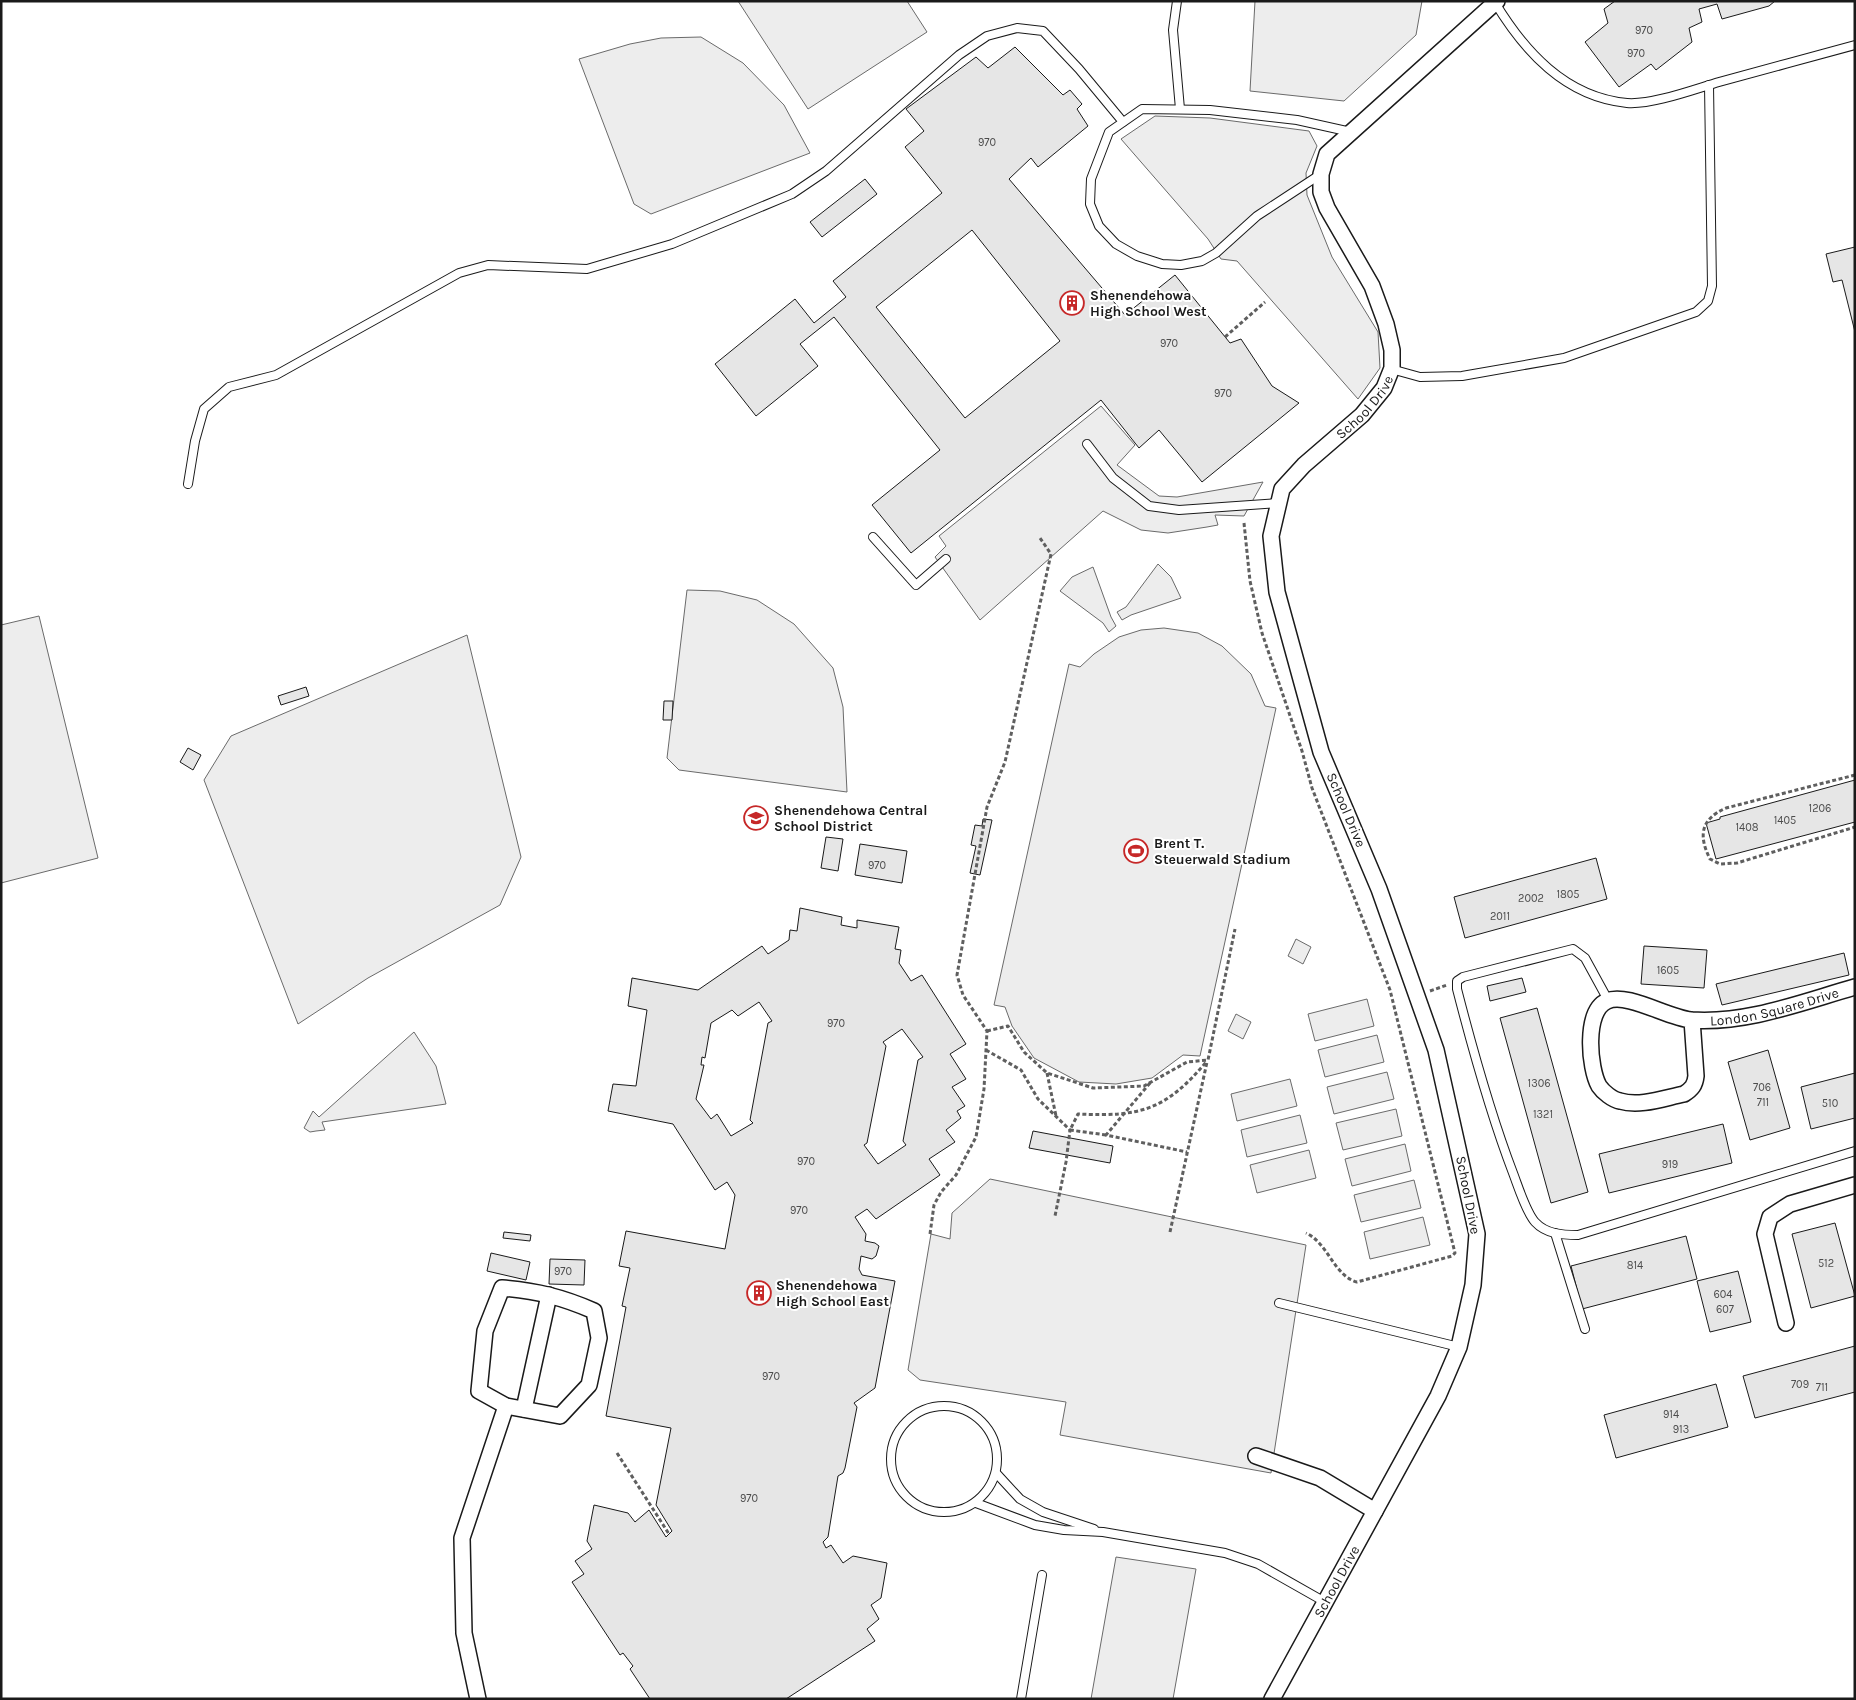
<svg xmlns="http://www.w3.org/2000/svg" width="1856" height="1700" font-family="Karla,sans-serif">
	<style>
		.built { fill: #ededed; stroke: #6a6a6a }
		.building { fill: #e6e6e6; stroke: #1a1a1a; fill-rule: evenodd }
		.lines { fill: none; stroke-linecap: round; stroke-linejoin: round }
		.lane-casing { stroke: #1a1a1a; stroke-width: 10 }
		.street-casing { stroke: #1a1a1a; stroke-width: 18 }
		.path { stroke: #5f5f5f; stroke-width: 3; stroke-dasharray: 4 2.5; stroke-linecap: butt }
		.lane { stroke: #fff; stroke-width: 8 }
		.street { stroke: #fff; stroke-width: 15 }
		.labels { text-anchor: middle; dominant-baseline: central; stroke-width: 4; stroke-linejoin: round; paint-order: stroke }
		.number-label { font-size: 11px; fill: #4d4d4d }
		.poi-label { font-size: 14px; font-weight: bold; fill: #1a1a1a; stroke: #fff; text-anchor: start }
		.street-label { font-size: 14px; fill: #1a1a1a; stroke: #fff }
	</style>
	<rect width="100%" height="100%" fill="#fff"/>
	<g class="built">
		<polygon points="738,1 907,1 927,32 808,109"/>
		<polygon points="1255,1 1422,1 1416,35 1344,101 1250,91"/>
		<polygon points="701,37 743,63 784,105 810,153 651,214 634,204 579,59 630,44 661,38"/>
		<polygon points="1155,116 1210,118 1309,131 1317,146 1306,173 1307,195 1332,257 1378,332 1380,368 1358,399 1237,261 1221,259 1208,239 1121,139"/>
		<polygon points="1101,406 1135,445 1117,465 1159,496 1177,497 1263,482 1244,516 1215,515 1218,525 1207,527 1168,533 1141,530 1103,511 980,620 935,557 946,546 939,536"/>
		<polygon points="1158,564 1171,577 1181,598 1131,615 1122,620 1117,612 1126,607"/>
		<polygon points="1093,567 1111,617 1116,626 1109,632 1103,623 1060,591 1072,577"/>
		<polygon points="687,590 720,591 757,600 794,624 833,668 843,707 847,792 679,770 667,758"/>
		<polygon points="39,616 98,858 1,883 1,625"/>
		<polygon points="1164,628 1198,633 1222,646 1251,674 1265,706 1276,708 1200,1056 1183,1055 1152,1078 1116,1084 1079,1082 1034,1058 1012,1026 1005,1007 994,1005 1069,664 1080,667 1094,654 1119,637 1141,630"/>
		<polygon points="467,635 521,857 500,905 368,978 298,1024 204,780 231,736"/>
		<polygon points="1296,939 1311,947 1303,964 1288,956"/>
		<polygon points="1367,999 1374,1026 1315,1041 1308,1014"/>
		<polygon points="1236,1014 1251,1022 1243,1039 1228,1031"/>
		<polygon points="414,1032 436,1066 446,1104 322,1122 325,1130 316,1131 310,1132 304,1128 313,1111 319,1117"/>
		<polygon points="1377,1035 1384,1062 1325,1077 1318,1050"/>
		<polygon points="1387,1072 1394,1099 1334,1114 1327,1087"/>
		<polygon points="1290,1079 1297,1106 1237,1121 1231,1094"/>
		<polygon points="1396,1109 1402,1136 1343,1150 1336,1123"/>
		<polygon points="1300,1115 1307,1143 1247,1157 1241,1130"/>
		<polygon points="1405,1144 1411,1171 1352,1186 1345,1159"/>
		<polygon points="1309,1150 1316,1178 1257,1193 1250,1165"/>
		<polygon points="990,1179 1306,1245 1271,1473 1060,1435 1066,1402 920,1380 908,1370 931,1234 950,1239 952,1213"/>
		<polygon points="1414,1180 1421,1208 1361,1222 1354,1195"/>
		<polygon points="1423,1217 1430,1245 1370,1259 1364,1232"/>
		<polygon points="1116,1557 1196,1569 1173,1699 1091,1699"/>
	</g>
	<g class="building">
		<polygon points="1615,1 1775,1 1769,6 1722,19 1717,4 1699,9 1702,22 1689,28 1692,42 1656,70 1651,64 1619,87 1585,42 1608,23 1604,9"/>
		<path d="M1015 47 1063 95 1070 90 1082 104 1077 109 1088 126 1038 167 1031 158 1009 179 1125 315 1175 275 1230 343 1241 339 1272 386 1299 403 1202 482 1159 430 1139 448 1101 400 911 553 872 505 940 450 834 317 800 344 818 366 756 416 715 364 795 299 814 323 846 297 833 281 942 193 905 147 924 131 906 109 976 57 988 68ZM972 230 1060 341 965 418 876 307Z"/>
		<polygon points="865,179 877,194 822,237 810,222"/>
		<polygon points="1855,247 1855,332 1842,280 1833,282 1826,254"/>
		<polygon points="306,687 309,696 281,705 278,696"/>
		<polygon points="664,701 673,701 672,720 663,720"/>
		<polygon points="188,748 201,755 193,770 180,762"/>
		<polygon points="1855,780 1855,822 1716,859 1706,823 1720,819 1720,817"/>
		<polygon points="983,819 992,820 980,875 970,873 976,846 971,845 975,825 982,826"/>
		<polygon points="826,837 843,839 838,871 821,868"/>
		<polygon points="860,844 907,851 902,883 855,875"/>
		<polygon points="1596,858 1607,899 1465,938 1454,897"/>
		<path d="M800 908 842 917 841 925 857 928V920L899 927 895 949 901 950 899 963 911 981 922 975 966 1044 950 1054 966 1079 952 1087 965 1106 957 1111 961 1118 946 1130 955 1142 929 1159 940 1175 876 1219 867 1209 855 1217 866 1234 865 1241 875 1243 879 1246 876 1256 872 1259 861 1256 859 1269 862 1275 895 1281 875 1388 854 1403 857 1407 845 1468 843 1473 838 1476 828 1537 823 1542 826 1548 831 1545 843 1563 853 1556 887 1563 881 1598 871 1605 879 1619 867 1629 875 1641 786 1699H650L630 1669 633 1666 623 1653 620 1655 572 1582 584 1574 575 1561 592 1549 587 1541 594 1505 628 1513 635 1522 649 1510 666 1537 672 1531 656 1505 671 1428 606 1416 626 1307 622 1306 630 1268 619 1266 626 1231 725 1249 735 1195 727 1182 715 1190 673 1124 608 1111 613 1084 636 1086 647 1010 628 1006 632 978 698 990 762 946 768 954 789 940 790 930 797 931ZM759 1002 772 1021 768 1023 750 1120 753 1123 731 1136 717 1114 711 1119 696 1099 704 1065H701L702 1057 705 1058 711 1023 732 1010 738 1016ZM902 1029 923 1057 918 1060 903 1141 906 1145 878 1164 864 1145 867 1143 886 1046 883 1042Z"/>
		<polygon points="1644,946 1707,950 1704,988 1641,984"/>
		<polygon points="1844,953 1849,975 1722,1005 1716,984"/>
		<polygon points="1522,978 1526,992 1490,1001 1487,986"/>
		<polygon points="1537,1008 1588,1192 1551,1203 1500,1018"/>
		<polygon points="1768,1050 1790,1128 1750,1140 1728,1062"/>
		<polygon points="1855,1073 1855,1118 1811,1129 1801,1087"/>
		<polygon points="1723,1124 1732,1163 1609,1193 1599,1154"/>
		<polygon points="1033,1131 1113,1146 1110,1163 1029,1148"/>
		<polygon points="1835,1223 1855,1296 1811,1308 1792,1234"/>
		<polygon points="504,1232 531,1235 530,1241 503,1238"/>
		<polygon points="1686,1236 1697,1279 1582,1309 1571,1266"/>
		<polygon points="491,1253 530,1262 526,1280 487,1271"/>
		<polygon points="550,1259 585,1260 584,1285 549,1284"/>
		<polygon points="1738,1271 1751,1322 1710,1332 1697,1281"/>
		<polygon points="1855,1346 1855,1392 1755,1418 1743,1376"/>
		<polygon points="1716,1384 1728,1427 1616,1458 1604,1415"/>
	</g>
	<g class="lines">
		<g class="lane-casing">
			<g id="lane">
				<polyline points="1177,1 1173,30 1180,109"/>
				<path d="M1494 1C1524 51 1565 97 1627 103 1652 105 1695 89 1719 82 1764 70 1810 57 1855 45"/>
				<polyline points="1321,174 1257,216 1216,253 1202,261 1181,265 1162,264 1137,256 1116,244 1099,226 1090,204 1091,179 1109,132 1142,109 1210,110 1297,120 1351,132"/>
				<polyline points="1391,369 1420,377 1462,376 1564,358 1696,312 1708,301 1712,286 1709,85"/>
				<polyline points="1087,444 1113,478 1149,506 1179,510 1279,503"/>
				<polyline points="188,484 195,441 204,409 229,387 276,375 459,273 488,265 587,269 672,244 792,194 826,171 959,55 987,36 1017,28 1043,31 1079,69 1123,122"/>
				<polyline points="873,537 916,585 946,559"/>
				<path d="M1608 1000 1585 958 1573 949 1463 977 1457 981V989C1473 1051 1490 1113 1513 1173 1518 1186 1526 1212 1535 1222 1546 1234 1562 1235 1578 1235L1855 1151"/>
				<polyline points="1555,1233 1585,1329"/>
				<polyline points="1279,1303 1459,1347"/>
				<circle cx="944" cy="1459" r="53"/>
				<polyline points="996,1473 1020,1499 1043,1512 1094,1529"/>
				<polyline points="976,1503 1035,1525 1064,1530 1103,1532 1225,1553 1258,1564 1325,1602"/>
				<polyline points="1021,1699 1042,1575"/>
			</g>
		</g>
		<g class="street-casing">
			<g id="street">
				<path id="s1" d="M1692 1020 1696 1076C1695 1085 1692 1089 1684 1094 1664 1098 1640 1107 1620 1101 1613 1100 1603 1092 1599 1086 1589 1068 1584 1011 1607 1001 1627 992 1668 1018 1691 1020 1747 1024 1802 1002 1855 987"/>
				<path d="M502 1288C537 1291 562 1297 594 1311L599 1338 589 1385 560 1416 506 1406 479 1391 485 1331Z"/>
				<polyline points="1786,1323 1765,1234 1770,1217 1790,1204 1855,1185"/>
				<polyline points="524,1409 549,1295"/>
				<polyline points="1256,1456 1320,1478 1375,1511"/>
				<polyline points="478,1699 464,1633 462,1538 506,1406"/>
				<path id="s2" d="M1272 1699 1438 1396 1459 1347 1473 1285 1477 1234 1436 1050 1379 889 1321 752 1277 592 1271 536 1282 489 1304 465 1362 415 1384 388 1392 368V350L1386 324 1372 286 1327 208 1321 192V174L1327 154 1497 1"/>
			</g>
		</g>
		<g class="path">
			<polyline points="1225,337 1265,302"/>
			<path d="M1244 523 1250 581 1262 633 1302 751 1312 788 1390 990 1455 1253 1452 1256 1357 1282C1334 1276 1328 1243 1306 1233"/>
			<path d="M1855 775 1726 808C1701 819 1698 835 1710 859L1720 864 1737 863 1855 827"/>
			<polyline points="1430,991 1447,985"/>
			<polyline points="987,1031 1008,1026 1024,1052 1047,1073 1093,1088 1144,1086 1187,1062 1208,1060 1235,929"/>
			<polyline points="986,1050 1021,1070 1038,1099 1070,1130 1066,1162 1055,1216"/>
			<polyline points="1047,1073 1056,1116"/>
			<polyline points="1150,1083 1106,1135 1187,1152"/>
			<path d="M1106 1135 1070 1130 1078 1114C1141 1117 1166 1110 1207 1061"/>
			<polyline points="1170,1232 1207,1062"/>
			<polyline points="930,1234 934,1205 941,1192 956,1175 976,1137 984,1089 987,1031 963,995 957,975 987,807 1005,762 1051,554 1040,538"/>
			<polyline points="617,1453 669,1534"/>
		</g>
		<use href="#lane" class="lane"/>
		<use href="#street" class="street"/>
	</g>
	<defs>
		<g id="building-ring" transform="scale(1.25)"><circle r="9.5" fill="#fff" stroke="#c62828" stroke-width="1.5"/><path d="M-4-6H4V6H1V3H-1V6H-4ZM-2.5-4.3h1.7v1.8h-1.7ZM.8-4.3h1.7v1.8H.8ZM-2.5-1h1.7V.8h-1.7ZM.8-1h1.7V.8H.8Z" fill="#c62828"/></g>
		<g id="school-ring" transform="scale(1.25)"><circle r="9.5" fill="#fff" stroke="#c62828" stroke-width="1.5"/><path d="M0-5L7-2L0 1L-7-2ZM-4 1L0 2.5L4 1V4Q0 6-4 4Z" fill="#c62828"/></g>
		<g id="stadium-ring" transform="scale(1.25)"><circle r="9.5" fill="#fff" stroke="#c62828" stroke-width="1.5"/><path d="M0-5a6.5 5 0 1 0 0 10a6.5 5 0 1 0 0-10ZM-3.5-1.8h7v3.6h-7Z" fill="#c62828"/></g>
	</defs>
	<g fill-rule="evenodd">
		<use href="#building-ring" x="1072" y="303"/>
		<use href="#school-ring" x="756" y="818"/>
		<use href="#stadium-ring" x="1136" y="851"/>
		<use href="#building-ring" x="759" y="1293"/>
	</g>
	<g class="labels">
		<g class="number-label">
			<text x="1644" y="30">970</text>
			<text x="1636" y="53">970</text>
			<text x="987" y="142">970</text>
			<text x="1169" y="343">970</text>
			<text x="1223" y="393">970</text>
			<text x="1820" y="808">1206</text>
			<text x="1785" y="820">1405</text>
			<text x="1747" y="827">1408</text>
			<text x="877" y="865">970</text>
			<text x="1568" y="894">1805</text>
			<text x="1531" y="898">2002</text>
			<text x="1500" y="916">2011</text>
			<text x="1668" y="970">1605</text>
			<text x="836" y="1023">970</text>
			<text x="1539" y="1083">1306</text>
			<text x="1762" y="1087">706</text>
			<text x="1763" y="1102">711</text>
			<text x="1830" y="1103">510</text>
			<text x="1543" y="1114">1321</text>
			<text x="806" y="1161">970</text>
			<text x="1670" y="1164">919</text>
			<text x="799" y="1210">970</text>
			<text x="1826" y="1263">512</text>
			<text x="1635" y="1265">814</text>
			<text x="563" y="1271">970</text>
			<text x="1723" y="1294">604</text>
			<text x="1725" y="1309">607</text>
			<text x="771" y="1376">970</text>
			<text x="1800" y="1384">709</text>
			<text x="1822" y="1387">711</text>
			<text x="1671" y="1414">914</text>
			<text x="1681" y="1429">913</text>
			<text x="749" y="1498">970</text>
		</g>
		<g class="poi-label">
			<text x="1090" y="295">Shenendehowa<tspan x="1090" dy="16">High School West</tspan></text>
			<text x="774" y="810">Shenendehowa Central<tspan x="774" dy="16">School District</tspan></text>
			<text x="1154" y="843">Brent T.<tspan x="1154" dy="16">Steuerwald Stadium</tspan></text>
			<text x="776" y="1285">Shenendehowa<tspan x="776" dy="16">High School East</tspan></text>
		</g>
		<g class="street-label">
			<text stroke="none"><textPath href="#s2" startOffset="1409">School Drive</textPath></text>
			<text transform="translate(1346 810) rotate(67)">School Drive</text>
			<text stroke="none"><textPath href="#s1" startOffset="434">London Square Drive</textPath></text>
			<text transform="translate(1468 1195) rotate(79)">School Drive</text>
			<text stroke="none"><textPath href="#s2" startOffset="134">School Drive</textPath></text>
		</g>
	</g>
	<rect width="1856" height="1700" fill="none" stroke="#1a1a1a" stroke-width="5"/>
</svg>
